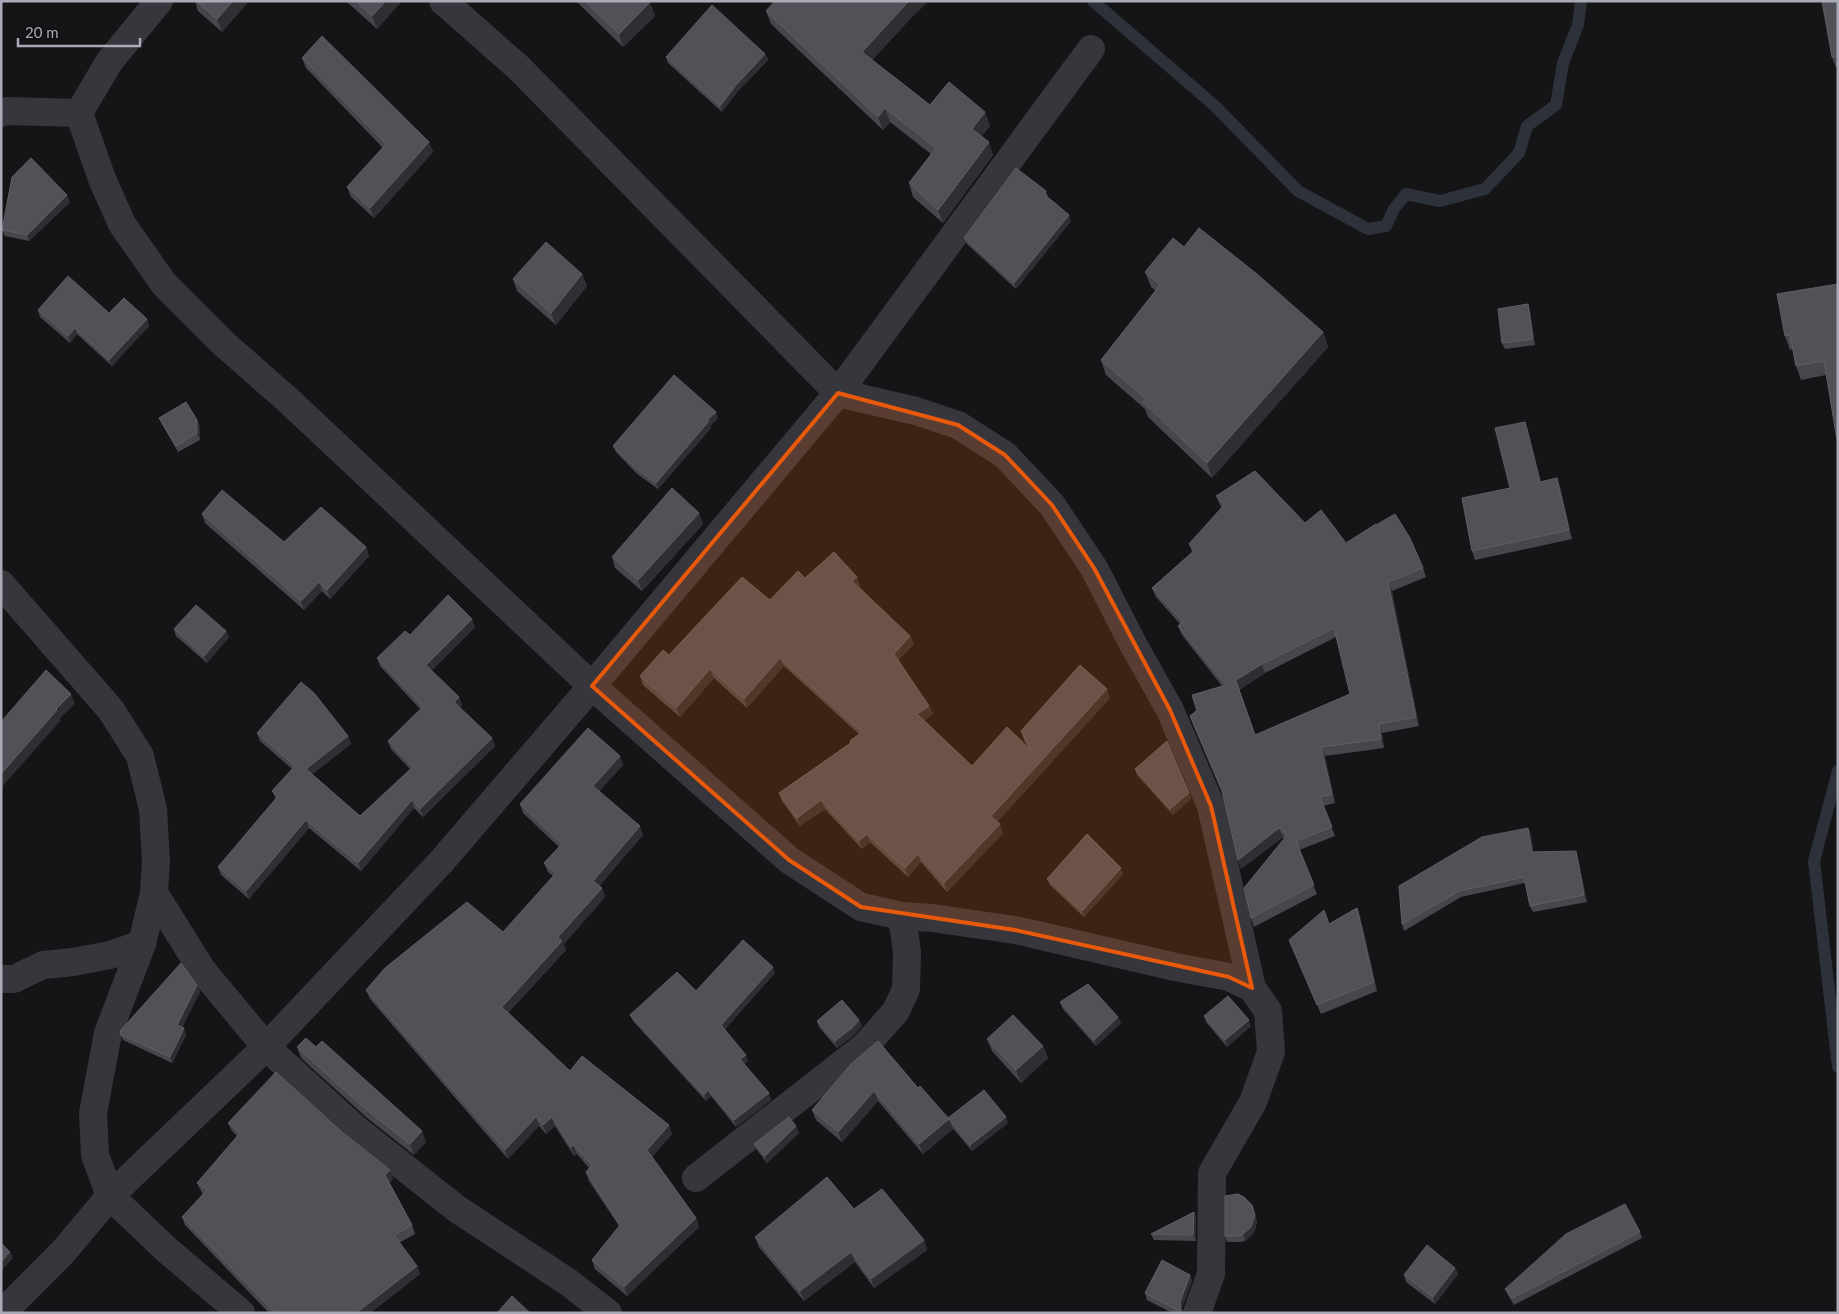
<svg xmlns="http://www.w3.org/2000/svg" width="1839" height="1314" font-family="Lato,sans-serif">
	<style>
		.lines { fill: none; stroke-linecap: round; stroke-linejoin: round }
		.stream { stroke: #2c313a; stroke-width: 12 }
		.street { stroke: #36363c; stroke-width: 28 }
		.wall { fill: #47464c; fill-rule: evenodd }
		.shaded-wall { fill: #2f2e32 }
		.building { fill: #525157; stroke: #5f5f66; fill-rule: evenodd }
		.marked { fill: #e8590c; fill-opacity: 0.2; stroke: #e8590c; stroke-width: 4; stroke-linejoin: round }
	</style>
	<rect width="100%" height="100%" fill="#151517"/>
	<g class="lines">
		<g class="stream">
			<polyline points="1093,1 1215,106 1298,191 1368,229 1386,226 1394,209 1406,194 1440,201 1485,189 1519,153 1527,126 1556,105 1563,63 1578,25 1581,1"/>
			<polyline points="1838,771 1814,861 1838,1067"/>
		</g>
		<g class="street">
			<polyline points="159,1 109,62 79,113 102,179 122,224 164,284 223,343 289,401 592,686 789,860 861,907 902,916 932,918 1015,930 1175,967 1229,977 1252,988 1268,1011 1271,1052 1253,1102 1212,1173 1211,1274 1197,1313"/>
			<polyline points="443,1 519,68 838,393 916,411 958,425 1005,455 1052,505 1094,568 1133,644 1170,710 1211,806 1252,988"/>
			<polyline points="1,113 7,111 79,113"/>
			<polyline points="1,584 111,710 140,756 153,809 156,861 154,893 142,944 108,1033 93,1113 95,1155 110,1196 167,1250 241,1313"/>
			<polyline points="154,893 202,970 266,1047 356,1129 457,1209 568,1282 608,1313"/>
			<polyline points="1,979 14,979 43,965 73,962 110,955 142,944"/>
			<polyline points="696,1178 865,1046 896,1011 906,989 907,952 902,916"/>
			<polyline points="2,1313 63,1252 110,1196 266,1047 441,862 592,686 838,393 1091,49"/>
		</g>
	</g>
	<g class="wall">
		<polygon points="195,1 249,1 222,32 198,11"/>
		<polygon points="346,1 400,1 401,2 377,29"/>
		<polygon points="576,1 649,1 655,16 623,47"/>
		<polygon points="1838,1 1838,68 1836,68 1832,57"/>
		<polygon points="766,11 910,19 872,60 930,105 985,112 990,126 981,136 993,155 943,223 913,197 909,183 931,154 890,122 883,130 771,24"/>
		<polygon points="765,54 768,60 738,91 722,112 668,63 666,57"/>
		<polygon points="302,58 429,142 433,152 374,218 351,197 347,187 383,148 306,68"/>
		<polygon points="1046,191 1048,197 1071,221 1016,289 967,244 964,238"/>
		<polygon points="70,202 29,241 5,236 2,230"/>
		<polygon points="1184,247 1323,332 1328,347 1212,478 1148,417 1145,409 1106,375 1101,360 1156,291 1151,287 1145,272"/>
		<polygon points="582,274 587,286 556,325 517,291 513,279"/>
		<polygon points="1838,284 1826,375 1801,380 1796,366 1793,349 1790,350 1785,336"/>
		<polygon points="1528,304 1530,311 1535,345 1505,349 1502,343"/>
		<polygon points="38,310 109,313 147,319 149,326 112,366 77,334 70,343 40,317"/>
		<polygon points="159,418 197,420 200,427 200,440 178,452 162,424"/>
		<polygon points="718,418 710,426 711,428 658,489 636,473 616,452 613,446"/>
		<polygon points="1525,422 1528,430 1541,482 1560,487 1572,539 1475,560 1472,551 1510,488"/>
		<path d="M1216 496 1305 523 1346 543 1423 568 1426 577 1392 591 1419 726 1382 733 1384 748 1325 756 1335 803 1323 806 1335 836 1299 850 1317 894 1254 927 1251 918 1284 839 1283 837 1241 869 1238 860 1223 794 1190 716 1222 686 1182 635 1178 626 1180 624 1156 597 1152 588 1192 552 1189 544 1222 508 1220 505ZM1336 637 1350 694 1255 735 1239 690 1265 673Z"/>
		<polygon points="202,514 284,542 366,547 369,556 330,599 322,591 304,610 205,523"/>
		<polygon points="703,524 642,591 615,568 612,557"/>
		<polygon points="857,577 860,585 859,587 910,636 914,644 898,660 929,706 933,714 924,720 972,766 1028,747 1024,740 1021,731 1110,698 997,822 1003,833 947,892 921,862 908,877 870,842 862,849 825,809 800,826 782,801 779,793 850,743 850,741 859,734 784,666 747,708 714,678 680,717 643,685 640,676 669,655 770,600 805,578"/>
		<polygon points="475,627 431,671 459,697 462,705 459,707 492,738 495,746 423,817 414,808 361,871 309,828 249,899 221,875 218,867 276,799 272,791 292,769 260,741 257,733 348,736 351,744 312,774 360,816 410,769 391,749 388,741 420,709 380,666 377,658 410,635"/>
		<polygon points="174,629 226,631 229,637 207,663 176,636"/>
		<polygon points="620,756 623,765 599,791 643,835 599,886 602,888 605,897 564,944 566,950 508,1013 570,1071 669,1125 672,1134 652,1157 696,1218 699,1227 627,1296 595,1269 592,1260 619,1226 589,1181 586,1172 589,1168 577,1154 574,1156 555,1126 546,1134 539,1126 508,1159 370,999 366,990 503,932 553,876 548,872 544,863 559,847 523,813 520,804"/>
		<polygon points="1135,769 1189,793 1191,799 1173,815 1137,775"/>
		<polygon points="1528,828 1531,835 1533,852 1578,858 1587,902 1533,912 1530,906 1525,883 1461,897 1404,931 1402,924"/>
		<polygon points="1123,874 1084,917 1050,885 1047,879"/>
		<polygon points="1357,908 1360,916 1377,991 1321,1014 1289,940 1329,924"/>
		<polygon points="775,973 725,1029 748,1061 744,1064 769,1093 771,1100 736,1127 711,1096 706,1101 633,1021 630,1015 696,991"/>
		<polygon points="197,985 200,992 182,1027 186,1035 172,1063 123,1040 120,1034"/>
		<polygon points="1060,1002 1121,1023 1096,1046 1063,1009"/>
		<polygon points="1204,1016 1251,1026 1227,1047 1206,1022"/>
		<polygon points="859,1020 862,1026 854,1035 837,1048 819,1027 817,1021"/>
		<polygon points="987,1039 1043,1046 1048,1058 1021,1083 992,1051"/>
		<polygon points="878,1041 918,1088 948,1118 1008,1123 972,1151 951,1126 953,1129 923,1154 878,1101 842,1142 816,1120 812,1110"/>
		<polygon points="297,1047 426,1142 414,1155 366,1117 301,1058"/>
		<polygon points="228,1123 342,1132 390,1170 393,1179 389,1183 412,1225 415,1234 399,1243 417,1266 420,1274 370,1313 269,1313 185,1225 182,1217 203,1194 201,1191 197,1183 237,1136 232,1131"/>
		<polygon points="796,1126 799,1133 767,1163 757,1150 754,1144"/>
		<polygon points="1252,1205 1257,1222 1254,1233 1245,1241 1240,1242 1227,1242 1225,1236"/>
		<polygon points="854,1209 924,1240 927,1250 874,1288 855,1262 804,1301 759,1247 755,1237"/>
		<polygon points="1194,1212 1196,1218 1196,1241 1154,1240 1151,1234"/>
		<polygon points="1640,1232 1642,1238 1514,1305 1508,1295 1505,1289"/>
		<polygon points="1455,1268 1458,1274 1435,1304 1406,1282 1404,1275"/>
		<polygon points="1190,1275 1192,1281 1182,1308 1183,1313 1172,1313 1147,1300 1145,1293"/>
	</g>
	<g class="shaded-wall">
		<polygon points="233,1 249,1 222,32 217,19"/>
		<polygon points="386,1 400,1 401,2 377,29 372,16"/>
		<polygon points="909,1 929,1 910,19 867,65 862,52"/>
		<polygon points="650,2 655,16 623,47 619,34"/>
		<polygon points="765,54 768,60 738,91 722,112 720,106 736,85"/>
		<polygon points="885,108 890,122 883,130 878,117"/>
		<polygon points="985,112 990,126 977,142 972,129"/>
		<polygon points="429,142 433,152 374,218 370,208"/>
		<polygon points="989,142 993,155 943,223 938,210"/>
		<polygon points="67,195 70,202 29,241 27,235"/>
		<polygon points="1069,215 1071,221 1016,289 1014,283"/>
		<polygon points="582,274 587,286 556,325 551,313"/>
		<polygon points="1528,304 1530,311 1535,345 1533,339"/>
		<polygon points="147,319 149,326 112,366 109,360"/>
		<polygon points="75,328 77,334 70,343 68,336"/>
		<polygon points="1323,332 1328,347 1212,478 1207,463"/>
		<polygon points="716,412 718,418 710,426 711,428 658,489 656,483 707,420"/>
		<polygon points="197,420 200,427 200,440 197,433"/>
		<polygon points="1525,422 1528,430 1543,490 1540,482"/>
		<polygon points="1557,478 1560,487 1572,539 1569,530"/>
		<polygon points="699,513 703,524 642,591 638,580"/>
		<polygon points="366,547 369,556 330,599 327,590"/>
		<polygon points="857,577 860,585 856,590 852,581"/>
		<polygon points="319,582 322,591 304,610 301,601"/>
		<polygon points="1388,582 1392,591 1419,726 1416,717"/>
		<polygon points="472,619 475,627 429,673 426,665"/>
		<polygon points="226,631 229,637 207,663 204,656"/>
		<polygon points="910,636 914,644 897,662 894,654"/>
		<polygon points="780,658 784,666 747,708 744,699"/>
		<polygon points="1262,664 1265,673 1239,690 1233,682"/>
		<polygon points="710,669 714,678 680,717 676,708"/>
		<polygon points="1107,689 1110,698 994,825 991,816"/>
		<polygon points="71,694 75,704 60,718 61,720 1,788 1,774 56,709"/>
		<polygon points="459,697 462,705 457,710 454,702"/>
		<polygon points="929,706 933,714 921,723 917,714"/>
		<polygon points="1379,724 1382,733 1384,748 1381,739"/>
		<polygon points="348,736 351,744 309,777 306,769"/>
		<polygon points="492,738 495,746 423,817 420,809"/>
		<polygon points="1321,747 1325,756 1335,803 1332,794"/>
		<polygon points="620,756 623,765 596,795 593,786"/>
		<polygon points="1189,793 1191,799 1173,815 1170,809"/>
		<polygon points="412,800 414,808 361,871 358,863"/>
		<polygon points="821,800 825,809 800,826 797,818"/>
		<polygon points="306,820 309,828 249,899 246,891"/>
		<polygon points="1000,824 1003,833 947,892 944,883"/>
		<polygon points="640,826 643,835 596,890 593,881"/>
		<polygon points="1279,828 1283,837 1241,869 1238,860"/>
		<polygon points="1528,828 1531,835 1534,859 1532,852"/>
		<polygon points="867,834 870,842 862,849 859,841"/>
		<polygon points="1576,851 1578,858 1587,902 1584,895"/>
		<polygon points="918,854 921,862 908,877 905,868"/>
		<polygon points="1121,868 1123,874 1084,917 1082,911"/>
		<polygon points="602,888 605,897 564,944 566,950 505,1016 502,1007 558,937"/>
		<polygon points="1357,908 1360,916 1377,991 1374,982"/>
		<polygon points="773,967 775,973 723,1031 721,1025"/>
		<polygon points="197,985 200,992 180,1032 177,1025"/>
		<polygon points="1118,1017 1121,1023 1096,1046 1094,1040"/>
		<polygon points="859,1020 862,1026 854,1035 837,1048 835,1041"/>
		<polygon points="1249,1020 1251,1026 1227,1047 1225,1040"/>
		<polygon points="184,1028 186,1035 172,1063 170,1057"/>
		<polygon points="1043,1046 1048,1058 1021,1083 1016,1070"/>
		<polygon points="746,1055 748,1061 742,1066 740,1059"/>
		<polygon points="708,1090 711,1096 706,1101 704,1095"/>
		<polygon points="874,1091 878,1101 842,1142 838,1132"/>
		<polygon points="769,1093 771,1100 736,1127 734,1120"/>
		<polygon points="536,1117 539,1126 508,1159 505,1150"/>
		<polygon points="552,1117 555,1126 546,1134 543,1125"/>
		<polygon points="1006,1117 1008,1123 972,1151 970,1145"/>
		<polygon points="949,1119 953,1129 923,1154 919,1144"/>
		<polygon points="669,1125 672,1134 650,1159 647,1150"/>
		<polygon points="796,1126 799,1133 767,1163 765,1156"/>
		<polygon points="422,1131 426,1142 414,1155 410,1144"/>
		<polygon points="573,1145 577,1154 574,1156 571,1147"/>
		<polygon points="390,1170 393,1179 388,1184 385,1175"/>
		<polygon points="1252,1205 1257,1222 1254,1233 1245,1241 1243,1234"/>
		<polygon points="1194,1212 1196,1218 1196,1241 1193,1235"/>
		<polygon points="696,1218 699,1227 627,1296 624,1287"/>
		<polygon points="924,1240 927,1250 874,1288 871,1279"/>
		<polygon points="10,1252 13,1258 1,1271 1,1262"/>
		<polygon points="851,1252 855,1262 804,1301 800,1291"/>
		<polygon points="417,1266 420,1274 370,1313 356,1313"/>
		<polygon points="1455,1268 1458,1274 1435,1304 1433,1297"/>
		<polygon points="1190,1275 1192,1281 1182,1308 1183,1313 1181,1313 1180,1302"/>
	</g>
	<g class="building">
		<polygon points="196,1 233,1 217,19"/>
		<polygon points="356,1 386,1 372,16"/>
		<polygon points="585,1 649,1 650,2 619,34"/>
		<polygon points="775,1 909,1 862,52 930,105 949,82 985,112 972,129 989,142 938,210 909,183 936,148 885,108 878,117 766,11"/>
		<polygon points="1822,1 1838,1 1838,56 1832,57"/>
		<polygon points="712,5 765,54 736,85 720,106 666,57"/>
		<polygon points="322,36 429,142 370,208 347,187 386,144 302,58"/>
		<polygon points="31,158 67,195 27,235 2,230 12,177"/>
		<polygon points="1016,168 1046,191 1044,194 1069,215 1014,283 964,238"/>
		<polygon points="1199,228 1257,274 1323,332 1207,463 1143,402 1146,399 1101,360 1160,285 1145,272 1173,238 1184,247"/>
		<polygon points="546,242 582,274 551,313 513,279"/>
		<polygon points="68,276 109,313 124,298 147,319 109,360 75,328 68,336 38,310"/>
		<polygon points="1838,284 1838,446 1824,361 1796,366 1790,335 1785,336 1777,294"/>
		<polygon points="1528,304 1533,339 1502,343 1498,309"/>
		<polygon points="674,375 716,412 707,420 709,421 656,483 633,466 613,446"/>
		<polygon points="186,402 197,420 197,433 176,446 159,418"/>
		<polygon points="1525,422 1540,482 1557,478 1569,530 1472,551 1462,498 1510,488 1495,428"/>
		<path d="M1255 471 1305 523 1321 510 1346 543 1376 524V525L1395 514 1410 538 1423 568 1388 582 1416 717 1379 724 1381 739 1321 747 1332 794 1320 797 1332 827 1296 841 1314 885 1251 918 1244 888 1287 835 1279 828 1238 860 1222 791 1190 716 1197 711 1192 695 1226 685 1178 626 1183 622 1152 588 1195 550 1189 544 1224 505 1216 496ZM1334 628 1350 694 1255 735 1236 681 1233 682 1262 664Z"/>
		<polygon points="672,488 699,513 638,580 612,557"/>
		<polygon points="222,490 284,542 321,507 366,547 327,590 319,582 301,601 202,514"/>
		<polygon points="834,552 857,577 852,581 910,636 894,654 929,706 917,714 972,766 1007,727 1032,751 1021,731 1080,665 1107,689 991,816 1000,824 944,883 918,854 905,868 867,834 859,841 821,800 797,818 779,793 851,743 850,741 862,732 780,658 744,699 710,669 676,708 640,676 663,650 669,655 742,577 770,600 798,571 805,578"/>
		<polygon points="448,595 472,619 426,665 459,697 454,702 492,738 420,809 412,800 358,863 306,820 246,891 218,867 278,796 272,791 295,766 257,733 301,682 314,693 348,736 306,769 360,816 413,767 388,741 423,707 377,658 405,631 410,635"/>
		<polygon points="196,605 226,631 204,656 174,629"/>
		<polygon points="46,670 71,694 56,709 57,710 1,774 1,722"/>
		<polygon points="588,728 620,756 593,786 640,826 593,881 602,888 558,937 562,941 502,1007 570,1071 582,1056 669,1125 647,1150 696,1218 624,1287 592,1260 620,1225 586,1172 592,1165 573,1145 571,1147 552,1117 543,1125 536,1117 505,1150 366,990 385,968 467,902 503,932 556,873 544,863 562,844 520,804"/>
		<polygon points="1167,741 1189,793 1170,809 1135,769"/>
		<polygon points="1528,828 1532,852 1576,851 1584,895 1530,906 1524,877 1459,891 1402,924 1399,886 1482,837"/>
		<polygon points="1087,834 1121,868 1082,911 1047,879"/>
		<polygon points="1357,908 1374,982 1317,1005 1289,940 1324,910 1329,924"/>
		<polygon points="743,940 773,967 721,1025 746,1055 740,1059 769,1093 734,1120 708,1090 704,1095 630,1015 677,972 696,991"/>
		<polygon points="181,963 197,985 177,1025 184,1028 170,1057 120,1034 121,1030"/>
		<polygon points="1088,984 1118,1017 1094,1040 1060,1002"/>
		<polygon points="1228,996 1249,1020 1225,1040 1204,1016"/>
		<polygon points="842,1000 859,1020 852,1028 835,1041 817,1021"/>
		<polygon points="1013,1015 1043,1046 1016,1070 987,1039"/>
		<polygon points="306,1038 316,1047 322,1041 422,1131 410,1144 362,1106 297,1047"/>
		<polygon points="878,1041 918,1088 920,1086 949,1119 919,1144 874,1091 838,1132 812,1110 851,1064"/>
		<polygon points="276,1072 342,1132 390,1170 385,1175 412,1225 394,1235 417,1266 356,1313 275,1313 182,1217 207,1190 197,1183 240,1133 228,1123"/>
		<polygon points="984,1090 1006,1117 970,1145 948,1118"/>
		<polygon points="789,1117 796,1126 765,1156 754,1144"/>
		<polygon points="827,1177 854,1209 882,1189 924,1240 871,1279 851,1252 800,1291 755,1237"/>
		<polygon points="1238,1194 1244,1197 1252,1205 1255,1215 1251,1227 1243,1234 1237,1236 1225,1236 1225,1196"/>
		<polygon points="1625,1204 1640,1232 1512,1298 1505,1289 1566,1234"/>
		<polygon points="1194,1212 1193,1235 1151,1234"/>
		<polygon points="1,1243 10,1252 1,1262"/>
		<polygon points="1427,1245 1455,1268 1433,1297 1404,1275"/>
		<polygon points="1162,1260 1190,1275 1180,1302 1181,1312 1145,1293"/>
		<polygon points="512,1296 530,1313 497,1313"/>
	</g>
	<path class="marked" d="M838 393 958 425 1005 455 1052 505 1094 568 1170 710 1211 806 1252 988 1229 977 1015 930 861 907 789 860 592 686Z"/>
	<rect width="1839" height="1314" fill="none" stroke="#a8aab6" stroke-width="5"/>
	<path d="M18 38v8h122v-8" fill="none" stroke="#a8aab6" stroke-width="2.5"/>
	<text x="25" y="38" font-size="15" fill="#a8aab6" stroke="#101012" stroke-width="4" paint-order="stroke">20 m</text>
</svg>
